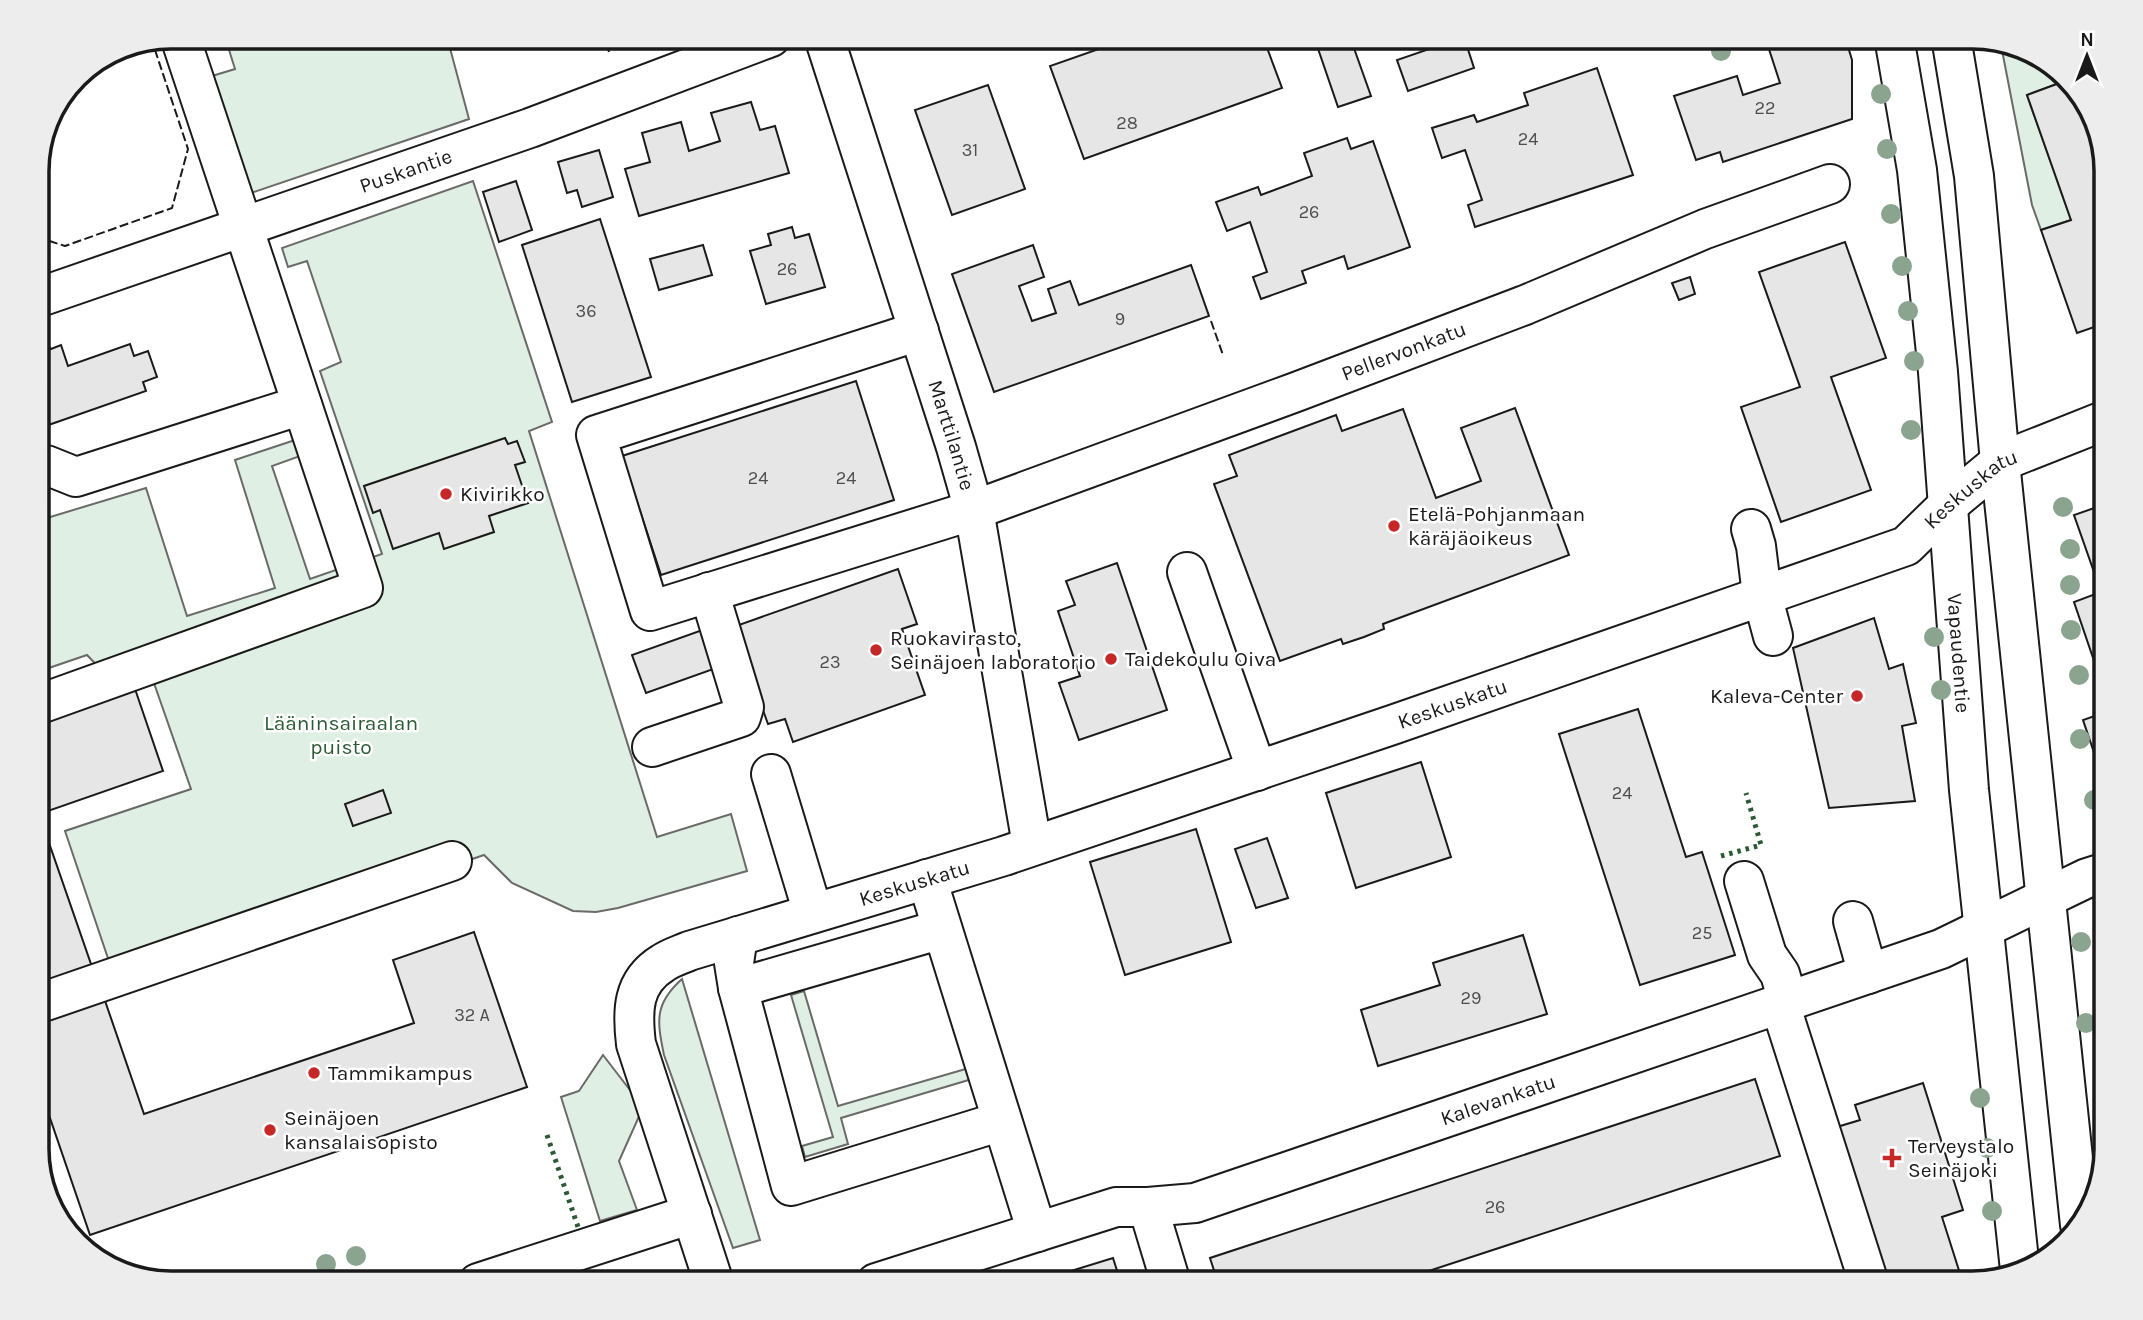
<svg xmlns="http://www.w3.org/2000/svg" width="2143" height="1320" font-family="Karla,sans-serif">
	<style>
		.green { fill: #e0efe3; stroke: #6a6a6a; stroke-width: 2 }
		.building { fill: #e6e6e6; stroke: #1a1a1a; stroke-width: 2 }
		.lines { fill: none; stroke-linecap: round; stroke-linejoin: round }
		.minor-casing { stroke: #1a1a1a; stroke-width: 42 }
		.major-casing { stroke: #1a1a1a; stroke-width: 42 }
		.minor { stroke: #fff; stroke-width: 38 }
		.major { stroke: #fff; stroke-width: 38 }
		.hedge { stroke: #2b5a34; stroke-width: 5; stroke-dasharray: 3.5 5; stroke-linecap: butt }
		.fence { stroke: #1a1a1a; stroke-width: 2; stroke-dasharray: 9 3.5; stroke-linecap: butt }
		.tree { fill: #8aa48f }
		.poi-dot { fill: #c62828; stroke: #fff; stroke-width: 2.5 }
		.labels { text-anchor: middle; dominant-baseline: central; stroke-width: 5; stroke-linejoin: round; paint-order: stroke }
		.number-label { font-size: 18px; fill: #4d4d4d }
		.street-label { font-size: 21px; fill: #1a1a1a; stroke: #fff }
		.poi-label { font-size: 21px; fill: #1a1a1a; stroke: #fff; text-anchor: start }
		.park-label { font-size: 21px; fill: #2b5a34; stroke: #fff }
		.rim { fill: none; stroke: #1a1a1a; stroke-width: 3.5 }
	</style>
	<rect width="100%" height="100%" fill="#fff"/>
	<g class="green">
		<polygon points="225,37 447,37 469,119 248,194 212,76 235,69"/>
		<polygon points="2001,45 2039,55 2065,81 2027,95 2071,220 2041,230 2032,205"/>
		<polygon points="473,181 552,422 529,431 657,837 731,814 747,871 618,908 596,912 573,911 512,883 484,855 116,982 65,831 191,789 148,666 110,679 87,655 37,672 37,521 146,488 187,616 275,588 235,460 298,439 303,455 272,466 310,579 382,554 320,371 341,362 307,261 288,267 282,248"/>
		<path d="M682 979 760 1240 733 1248 664 1055C657 1021 654 1004 682 979Z"/>
		<polygon points="804,991 838,1106 969,1068 972,1079 841,1118 848,1144 805,1157 802,1146 833,1137 791,995"/>
		<polygon points="603,1055 633,1094 641,1112 619,1161 637,1210 600,1221 561,1097 579,1091"/>
	</g>
	<g class="building">
		<polygon points="1133,37 1263,37 1282,88 1084,159 1050,66"/>
		<polygon points="1314,37 1350,37 1371,96 1338,107"/>
		<polygon points="1464,37 1474,68 1408,91 1397,60"/>
		<polygon points="1765,37 1845,37 1852,60 1852,119 1723,162 1720,152 1696,160 1674,96 1737,76 1743,95 1780,83"/>
		<polygon points="1597,68 1633,175 1475,227 1468,205 1482,200 1465,150 1442,158 1432,128 1474,115 1477,122 1528,105 1524,93"/>
		<polygon points="2065,81 2088,104 2106,163 2106,323 2077,333 2041,230 2071,220 2027,95"/>
		<polygon points="988,85 1025,189 952,215 915,110"/>
		<polygon points="751,102 760,130 775,126 789,173 639,216 625,169 650,162 642,133 681,122 689,151 720,141 711,113"/>
		<polygon points="1347,138 1351,149 1373,141 1410,247 1348,269 1344,256 1302,271 1306,283 1261,299 1253,277 1267,272 1250,222 1227,231 1216,202 1258,187 1261,195 1312,176 1304,153"/>
		<polygon points="599,150 613,197 582,207 577,190 567,193 558,162"/>
		<polygon points="516,181 532,230 499,242 483,192"/>
		<polygon points="600,219 651,377 572,402 522,245"/>
		<polygon points="792,227 795,238 809,234 825,287 766,304 750,251 771,245 768,234"/>
		<polygon points="1845,242 1886,358 1831,377 1871,490 1781,522 1741,407 1800,387 1759,272"/>
		<polygon points="703,245 712,275 659,290 650,259"/>
		<polygon points="1033,245 1044,277 1019,286 1032,321 1056,313 1048,289 1070,281 1079,305 1191,265 1209,316 994,392 952,274"/>
		<polygon points="1690,277 1695,294 1679,300 1672,283"/>
		<polygon points="37,337 44,340 51,349 61,345 68,366 130,344 134,356 148,351 157,377 143,382 146,391 37,429"/>
		<polygon points="856,381 894,500 661,575 622,456"/>
		<polygon points="1515,408 1569,555 1383,624 1384,629 1364,637 1343,644 1341,639 1280,661 1214,484 1237,476 1229,455 1336,415 1342,431 1403,409 1436,498 1481,481 1461,428"/>
		<polygon points="505,438 508,444 517,441 525,462 515,465 528,503 489,516 494,532 444,549 439,533 393,549 380,510 373,513 364,486"/>
		<polygon points="2106,504 2106,696 2074,602 2101,592 2074,515"/>
		<polygon points="1117,563 1167,710 1079,740 1059,683 1080,676 1058,611 1075,605 1066,581"/>
		<polygon points="898,569 917,624 902,629 925,695 793,742 785,719 768,724 733,627"/>
		<polygon points="1874,618 1889,669 1903,664 1916,723 1902,726 1915,801 1829,808 1793,648"/>
		<polygon points="708,628 722,666 646,693 632,655"/>
		<polygon points="134,686 163,771 39,814 92,967 37,986 37,719"/>
		<polygon points="1638,709 1686,857 1702,852 1735,955 1640,985 1559,734"/>
		<polygon points="2106,712 2106,788 2083,720"/>
		<polygon points="1421,762 1451,857 1356,888 1326,793"/>
		<polygon points="383,790 391,813 353,826 345,804"/>
		<polygon points="1196,829 1231,942 1125,975 1090,862"/>
		<polygon points="1267,838 1288,898 1256,908 1235,849"/>
		<polygon points="474,932 527,1087 90,1235 37,1080 37,1018 103,995 144,1114 414,1023 393,960"/>
		<polygon points="1523,935 1547,1014 1378,1066 1361,1010 1440,985 1433,963"/>
		<polygon points="1755,1079 1780,1156 1392,1283 1218,1283 1210,1258"/>
		<polygon points="1923,1083 1963,1210 1942,1217 1963,1283 1876,1283 1827,1130 1860,1120 1855,1105"/>
		<polygon points="1113,1258 1121,1283 1032,1283"/>
		<polygon points="1675,1272 1679,1283 1641,1283"/>
	</g>
	<g class="lines">
		<g class="minor-casing">
			<g id="minor">
				<path id="s1" d="M824 37 956 447 974 510 1032 845"/>
				<path id="s2" d="M37 298 530 128 771 37"/>
				<path id="s3" d="M919 331 596 435 650 611 974 510 1296 392 1525 305 1705 229 1830 184"/>
				<polyline points="37,466 46,465 76,477 302,405"/>
				<polyline points="1751,529 1756,546 1762,595 1773,636"/>
				<polyline points="1187,572 1257,771"/>
				<polyline points="37,705 363,588 180,37"/>
				<polyline points="652,747 741,717 744,707 709,592"/>
				<polyline points="771,774 813,913"/>
				<polyline points="927,879 1037,1232"/>
				<polyline points="1744,881 1767,955 1780,974 1788,1001"/>
				<polyline points="1853,921 1868,974"/>
				<polyline points="738,936 734,963 738,988 791,1186 1002,1121"/>
				<polyline points="738,988 942,929"/>
				<polyline points="37,1004 452,861"/>
				<polyline points="1780,1004 1869,1283"/>
				<polyline points="1148,1207 1171,1283"/>
				<polyline points="478,1283 692,1214"/>
				<path id="s4" d="M714 1283 636 1044C632 1011 632 982 663 963 670 958 680 955 689 951L1004 856 1395 724 1906 546 1948 505 2000 462 2106 420"/>
				<path id="s5" d="M876 1283 1116 1207H1148L1195 1203 1941 949 2087 878 2106 872"/>
			</g>
		</g>
		<g class="major-casing">
			<g id="major">
				<path id="s6" d="M1894 37 1917 170 1938 372 1969 790 2020 1270"/>
				<polyline points="1951,37 1974,176 2000,462 2080,1225"/>
			</g>
		</g>
		<use href="#minor" class="minor"/>
		<use href="#major" class="major"/>
		<g class="hedge">
			<polyline points="1721,856 1761,845 1746,793"/>
			<polyline points="547,1135 578,1227"/>
		</g>
		<g class="fence">
			<polyline points="604,37 609,52"/>
			<polyline points="37,237 65,246 172,208 188,149 152,41"/>
			<polyline points="1211,321 1223,355"/>
		</g>
	</g>
	<g class="tree">
		<circle cx="1721" cy="51" r="10"/>
		<circle cx="1881" cy="94" r="10"/>
		<circle cx="1887" cy="149" r="10"/>
		<circle cx="1891" cy="214" r="10"/>
		<circle cx="1902" cy="266" r="10"/>
		<circle cx="1908" cy="311" r="10"/>
		<circle cx="1914" cy="361" r="10"/>
		<circle cx="1911" cy="430" r="10"/>
		<circle cx="2063" cy="507" r="10"/>
		<circle cx="2070" cy="549" r="10"/>
		<circle cx="2070" cy="585" r="10"/>
		<circle cx="2071" cy="630" r="10"/>
		<circle cx="1934" cy="637" r="10"/>
		<circle cx="2079" cy="675" r="10"/>
		<circle cx="1941" cy="690" r="10"/>
		<circle cx="2080" cy="739" r="10"/>
		<circle cx="2094" cy="800" r="10"/>
		<circle cx="2081" cy="942" r="10"/>
		<circle cx="2086" cy="1023" r="10"/>
		<circle cx="1980" cy="1098" r="10"/>
		<circle cx="1987" cy="1148" r="10"/>
		<circle cx="1992" cy="1211" r="10"/>
		<circle cx="356" cy="1256" r="10"/>
		<circle cx="326" cy="1264" r="10"/>
	</g>
	<g class="poi-dot">
		<circle cx="446" cy="494" r="7"/>
		<circle cx="1394" cy="526" r="7"/>
		<circle cx="876" cy="650" r="7"/>
		<circle cx="1111" cy="659" r="7"/>
		<circle cx="1857" cy="696" r="7"/>
		<circle cx="314" cy="1073" r="7"/>
		<circle cx="270" cy="1130" r="7"/>
		<path d="M1888.5 1147.5h7v7h7v7h-7v7h-7v-7h-7v-7h7z"/>
	</g>
	<g class="labels">
		<g class="number-label">
			<text x="1765" y="108">22</text>
			<text x="1127" y="123">28</text>
			<text x="1528" y="139">24</text>
			<text x="970" y="150">31</text>
			<text x="1309" y="212">26</text>
			<text x="787" y="269">26</text>
			<text x="586" y="311">36</text>
			<text x="1120" y="319">9</text>
			<text x="758" y="478">24</text>
			<text x="846" y="478">24</text>
			<text x="830" y="662">23</text>
			<text x="1622" y="793">24</text>
			<text x="1702" y="933">25</text>
			<text x="1471" y="998">29</text>
			<text x="472" y="1015">32 A</text>
			<text x="1495" y="1207">26</text>
		</g>
		<g class="street-label">
			<text stroke="none"><textPath href="#s2" startOffset="390">Puskantie</textPath></text>
			<text stroke="none"><textPath href="#s3" startOffset="1321">Pellervonkatu</textPath></text>
			<text stroke="none"><textPath href="#s1" startOffset="418">Marttilantie</textPath></text>
			<text stroke="none"><textPath href="#s4" startOffset="1741">Keskuskatu</textPath></text>
			<text stroke="none"><textPath href="#s6" startOffset="620">Vapaudentie</textPath></text>
			<text stroke="none"><textPath href="#s4" startOffset="1174">Keskuskatu</textPath></text>
			<text stroke="none"><textPath href="#s4" startOffset="607">Keskuskatu</textPath></text>
			<text stroke="none"><textPath href="#s5" startOffset="651">Kalevankatu</textPath></text>
		</g>
		<g class="poi-label">
			<text x="460" y="494">Kivirikko</text>
			<text x="1408" y="514">Etelä-Pohjanmaan<tspan x="1408" dy="24">käräjäoikeus</tspan></text>
			<text x="890" y="638">Ruokavirasto,<tspan x="890" dy="24">Seinäjoen laboratorio</tspan></text>
			<text x="1125" y="659">Taidekoulu Oiva</text>
			<text x="1843" y="696" text-anchor="end">Kaleva-Center</text>
			<text x="328" y="1073">Tammikampus</text>
			<text x="284" y="1118">Seinäjoen<tspan x="284" dy="24">kansalaisopisto</tspan></text>
			<text x="1908" y="1146">Terveystalo<tspan x="1908" dy="24">Seinäjoki</tspan></text>
		</g>
		<g class="park-label">
			<text x="341" y="723">Lääninsairaalan<tspan x="341" dy="24">puisto</tspan></text>
		</g>
	</g>
	<path d="M0 0H2143V1320H0ZM171 49H1972A122 122 0 0 1 2094 171V1149A122 122 0 0 1 1972 1271H171A122 122 0 0 1 49 1149V171A122 122 0 0 1 171 49Z" fill="#ededed" fill-rule="evenodd"/>
	<path class="rim" d="M171 49H1972A122 122 0 0 1 2094 171V1149A122 122 0 0 1 1972 1271H171A122 122 0 0 1 49 1149V171A122 122 0 0 1 171 49Z"/>
	<g transform="translate(2087 56)" stroke="#ffffff" stroke-width="5" paint-order="stroke">
	<path d="M0-5L12 26L0 18L-12 26Z" fill="#1a1a1a"/>
	<text y="-10" font-size="19" font-weight="bold" text-anchor="middle" fill="#1a1a1a">N</text>
	</g>
</svg>
